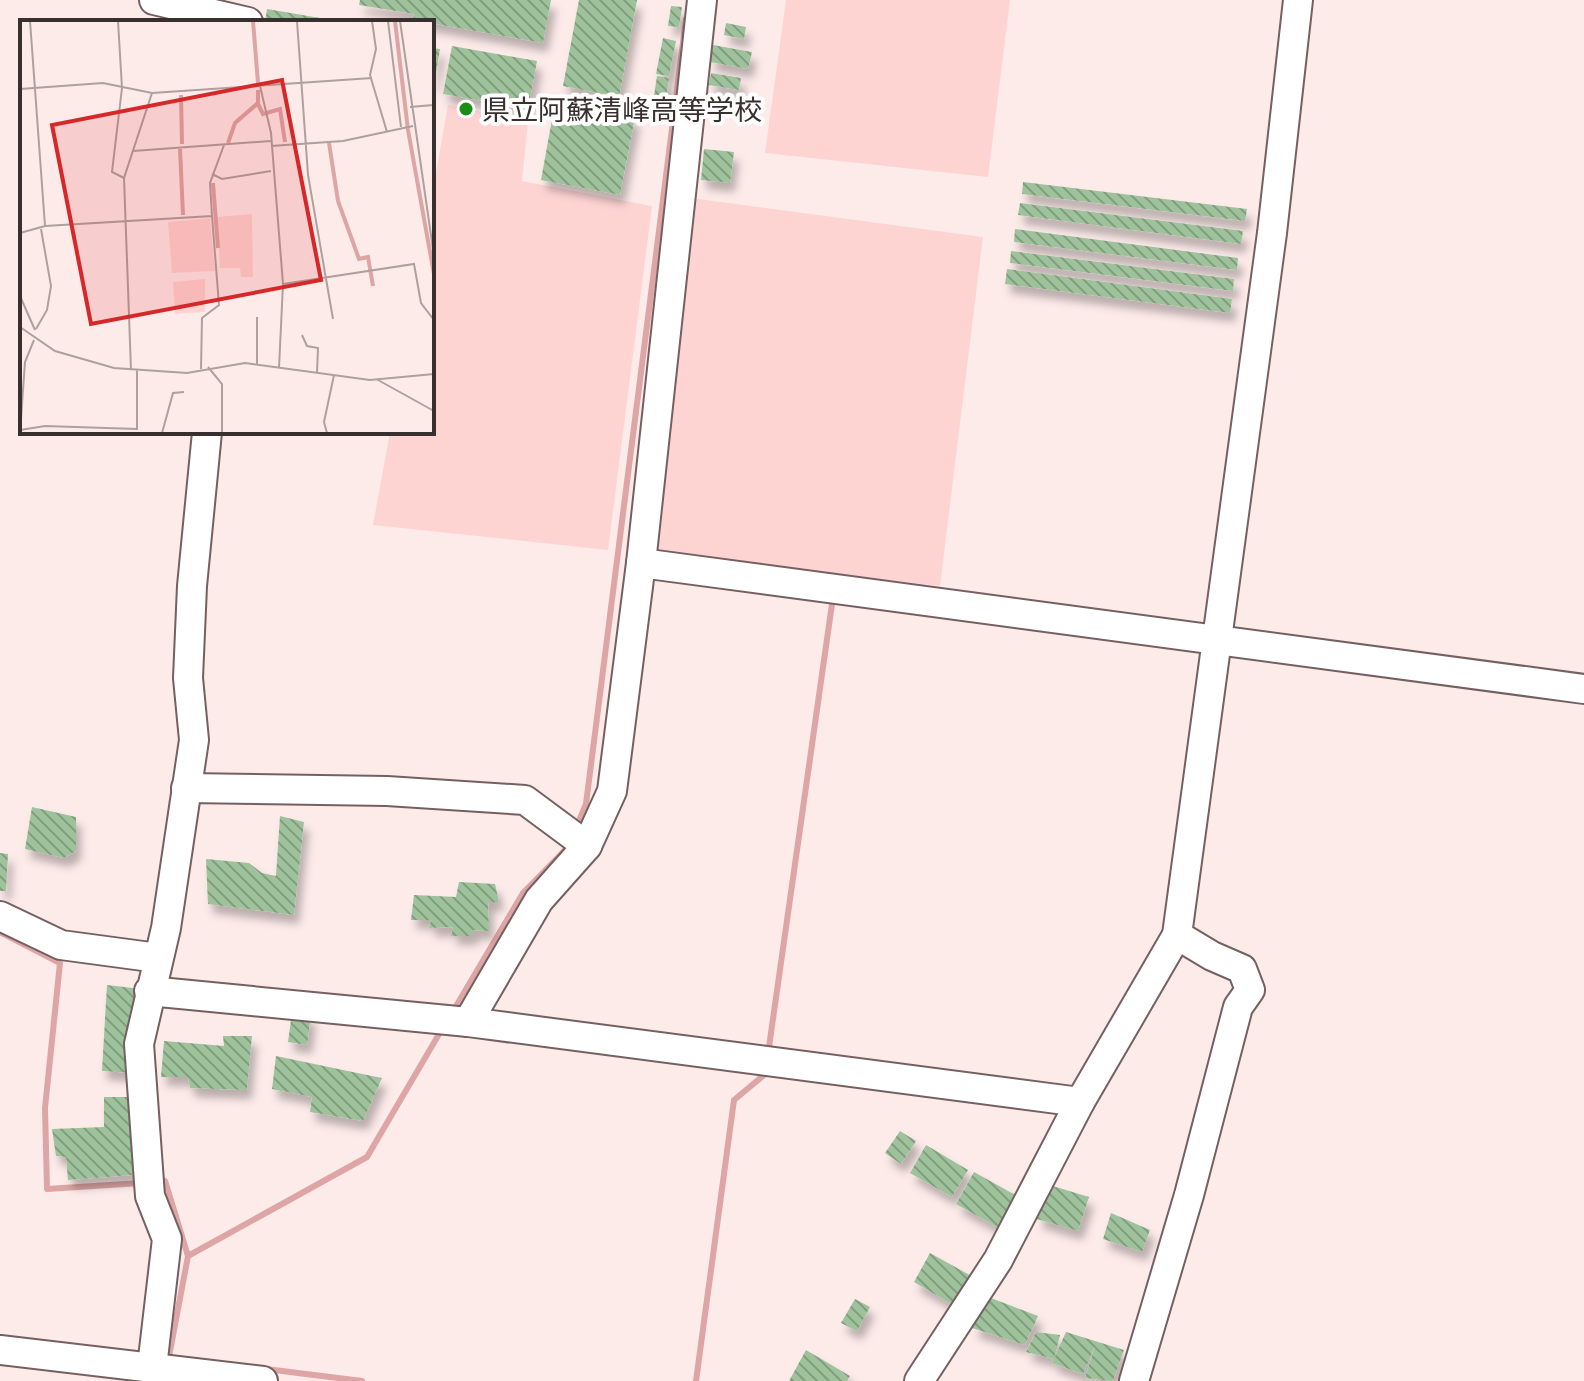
<svg xmlns="http://www.w3.org/2000/svg" width="1584" height="1381" font-family="'Noto Sans','Noto Sans JP',sans-serif">
	<style>
		.grass { fill: #fed4d3 }
		.lines { fill: none; stroke-linecap: round; stroke-linejoin: round }
		.stream { stroke: #dda5a5; stroke-width: 6 }
		.building { fill: url(#building-back-hatch); filter: url(#shadow) }
		.minor-casing { stroke: #746060; stroke-width: 32 }
		.minor { stroke: #fff; stroke-width: 28 }
		.poi-dot { fill: #1b8e17; stroke: #fdfdfd; stroke-width: 3 }
		.labels { text-anchor: middle; dominant-baseline: central; stroke-width: 8; stroke-linejoin: round; paint-order: stroke }
		.poi-label { font-size: 28px; fill: #382f2f; stroke: #fdfdfd; text-anchor: start }
		.inset-river { fill: none; stroke: #dda5a5; stroke-width: 4 }
		.inset-road { fill: none; stroke: #aea09f; stroke-width: 2 }
		.view { fill: #d62828; fill-opacity: 0.15; stroke: #d62828; stroke-width: 4 }
		.inset-edge { fill: none; stroke: #382f2f; stroke-width: 4 }
	</style>
	<defs>
		<pattern id="building-back-hatch" width="6" height="6" patternUnits="userSpaceOnUse" patternTransform="scale(2)"><rect width="6" height="6" fill="#9ec29b"/><path d="M-1 5l2 2M0 0l6 6M5-1l2 2" fill="none" stroke="#829e7f"/></pattern>
		<filter id="shadow"><feDropShadow dx="5" dy="9" stdDeviation="4" flood-color="#0004"/></filter>
	</defs>
	<rect width="100%" height="100%" fill="#fdebea"/>
	<g class="grass">
		<polygon points="786,0 1010,0 988,177 765,153"/>
		<polygon points="448,105 528,122 522,181 652,206 608,550 373,525 390,432 432,432 432,195"/>
		<polygon points="691,198 983,237 940,586 653,552"/>
	</g>
	<g class="lines">
		<g class="stream">
			<polyline points="576,828 586,804 686,19"/>
			<polyline points="0,932 60,963 45,1108 47,1189 141,1183"/>
			<polyline points="452,1013 523,893 566,849"/>
			<polyline points="768,1054 832,604"/>
			<polyline points="156,1182 165,1181 188,1256"/>
			<polyline points="168,1362 188,1256 367,1157 442,1029"/>
			<polyline points="266,1369 362,1381"/>
			<polyline points="696,1381 734,1100 764,1075 765,1069"/>
		</g>
	</g>
	<g class="building">
		<polygon points="360,0 551,0 543,43 413,20 414,14 359,5"/>
		<polygon points="579,0 637,0 619,97 563,86"/>
		<polygon points="671,6 682,7 679,27 668,26"/>
		<polygon points="267,9 326,19 326,22 265,22"/>
		<polygon points="726,23 746,27 744,39 724,35"/>
		<polygon points="663,38 676,41 669,76 656,74"/>
		<polygon points="713,45 752,52 748,69 710,62"/>
		<polygon points="452,46 537,61 528,109 443,94"/>
		<polygon points="432,48 440,49 434,86 432,86"/>
		<polygon points="711,73 741,78 739,90 709,85"/>
		<polygon points="657,76 669,78 666,98 654,96"/>
		<polygon points="555,103 635,117 620,195 541,180"/>
		<polygon points="704,149 734,152 730,183 701,180"/>
		<polygon points="1023,182 1247,209 1245,221 1022,194"/>
		<polygon points="1020,203 1243,231 1241,244 1018,215"/>
		<polygon points="1015,229 1238,258 1237,270 1014,242"/>
		<polygon points="1011,251 1234,279 1233,291 1010,263"/>
		<polygon points="1007,269 1232,299 1230,313 1005,284"/>
		<polygon points="32,807 76,817 76,851 64,858 25,849"/>
		<polygon points="280,816 304,822 294,915 208,904 206,859 249,863 262,873 276,876"/>
		<polygon points="0,853 8,854 6,891 0,891"/>
		<polygon points="459,882 495,884 499,902 488,902 489,931 473,930 473,936 451,936 453,927 429,928 431,920 411,920 414,895 456,897"/>
		<polygon points="107,985 141,989 134,1073 102,1071"/>
		<polygon points="292,1013 311,1015 307,1045 288,1042"/>
		<polygon points="223,1036 252,1036 247,1090 190,1088 188,1077 161,1077 164,1041 224,1046"/>
		<polygon points="276,1056 367,1075 382,1078 363,1121 310,1112 312,1097 272,1089"/>
		<polygon points="104,1097 139,1097 145,1174 68,1180 66,1157 56,1156 52,1129 104,1127"/>
		<polygon points="900,1131 916,1141 901,1164 885,1153"/>
		<polygon points="926,1145 968,1170 952,1197 910,1173"/>
		<polygon points="974,1172 1017,1196 999,1228 956,1204"/>
		<polygon points="1046,1184 1089,1197 1078,1231 1037,1219"/>
		<polygon points="1111,1213 1150,1230 1142,1252 1103,1239"/>
		<polygon points="930,1253 973,1277 955,1306 914,1282"/>
		<polygon points="991,1298 1038,1316 1025,1345 972,1328"/>
		<polygon points="855,1299 870,1307 857,1331 841,1323"/>
		<polygon points="1036,1332 1060,1335 1054,1359 1026,1352"/>
		<polygon points="1066,1332 1124,1350 1113,1381 1085,1378 1095,1346 1083,1374 1052,1363"/>
		<polygon points="806,1350 850,1376 847,1381 789,1381"/>
	</g>
	<g class="lines">
		<g class="minor-casing">
			<g id="minor">
				<polyline points="154,0 248,22"/>
				<polyline points="641,563 702,0"/>
				<polyline points="186,788 387,791 525,800 587,846"/>
				<polyline points="0,916 61,945 158,958"/>
				<polyline points="149,991 468,1022 1080,1102"/>
				<polyline points="468,1022 539,900 587,846 612,791 641,563 1584,689"/>
				<polyline points="0,1350 263,1381"/>
				<polyline points="152,1367 167,1239 150,1196 139,1044 166,928 194,740 188,678 192,586 207,432"/>
				<polyline points="919,1381 998,1260 1080,1102 1177,935 1272,233 1298,0"/>
				<polyline points="1134,1381 1189,1195 1238,1007 1250,990 1242,969 1212,956 1177,935"/>
			</g>
		</g>
		<use href="#minor" class="minor"/>
	</g>
	<circle class="poi-dot" cx="466" cy="109" r="8"/>
	<g class="labels">
		<g class="poi-label">
			<text x="482" y="109">県立阿蘇清峰高等学校</text>
		</g>
	</g>
	<g transform="translate(20 20)">
		<rect width="414" height="414" fill="#fdebea"/>
		<path d="M232 194 233 257H221L220 248H200L197 197ZM190 198 195 251 152 253 148 202ZM185 259V292L155 294 153 262Z" fill="#fed4d3"/>
		<path class="inset-river" d="M233 1 238 63M375 1 388 110 414 254M161 75 162 124M238 84 243 94 260 89 265 122M208 123 215 103 238 83V70M309 123 318 181 339 239 348 237 353 266M160 129 163 195M193 163 198 228"/>
		<path class="inset-road" d="M10 1 25 206M98 1 102 68 92 152 104 158M277 1 288 155 313 299M352 1 356 29 350 55 367 112M368 1 381 107M380 1 414 236M240 66 251 113 263 264 259 348M0 69 83 63 132 73 352 58M390 87 413 85 414 79M251 126 323 121 393 106M113 131 251 121M192 154 202 159 251 151M0 213 25 206 192 196 190 163 204 125M263 264 394 244 401 283 414 300M0 276 15 310M237 297V345M0 307 35 331 94 348 167 353 225 343 350 360 414 354M16 309 27 290 31 266 21 209M282 315 287 326 298 328 297 353M188 347 202 364V413M181 349 182 298 199 285 192 196M111 350 104 158 132 73M117 350V410M358 360 414 391M0 410 25 406 117 409M0 413 5 342 14 320M142 413 153 373 164 372M307 413 304 402 314 355"/>
		<path class="view" d="M262 60 301 260 71 304 32 105Z"/>
		<rect width="414" height="414" class="inset-edge"/>
	</g>
</svg>
